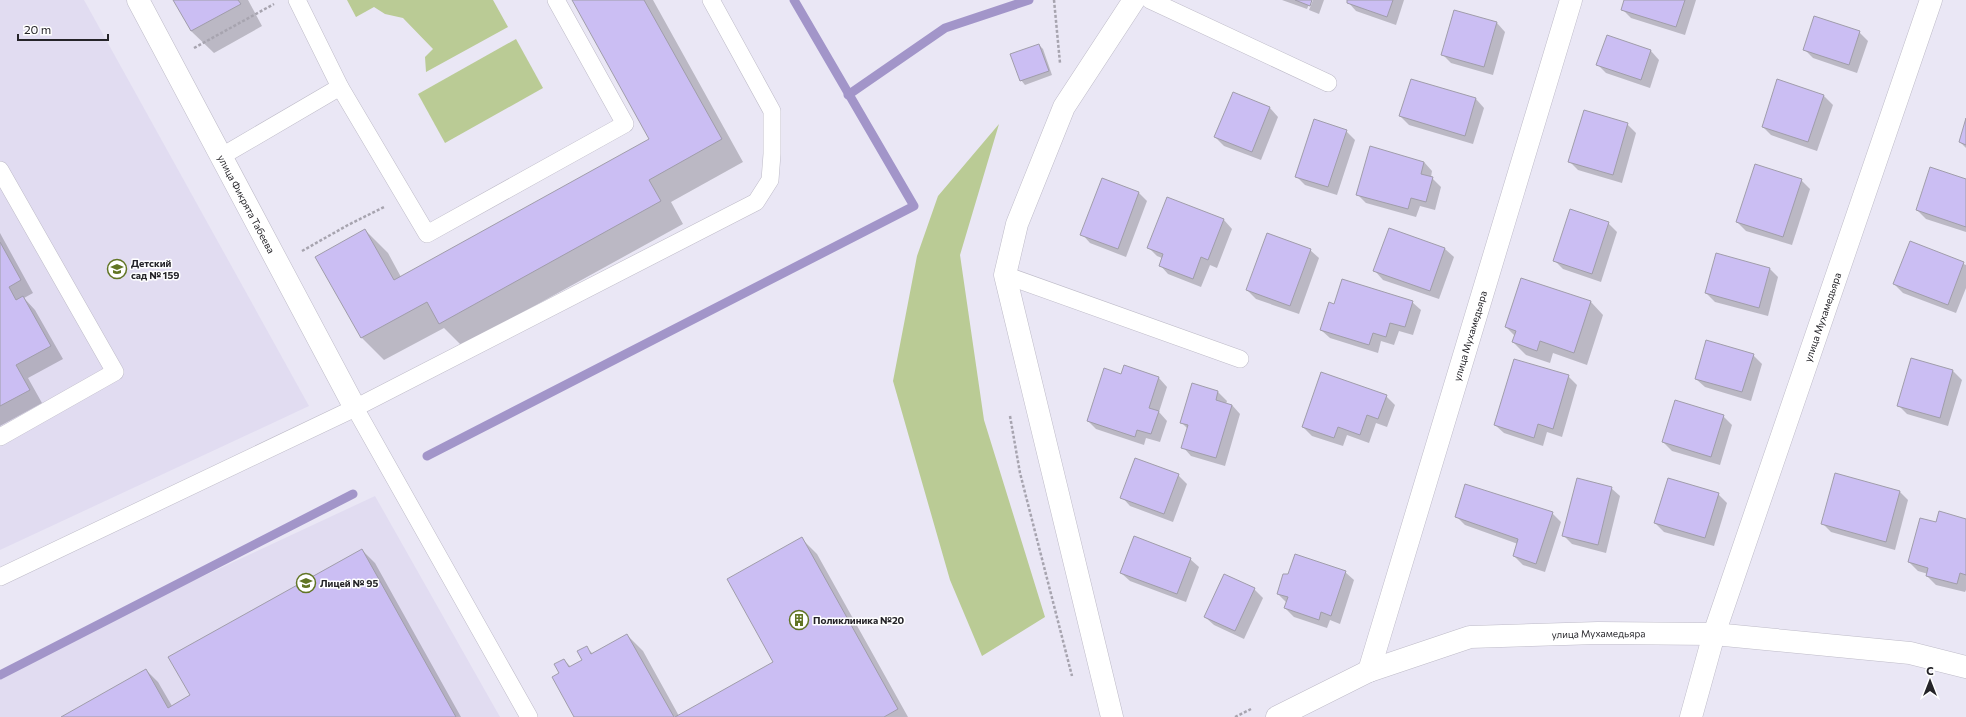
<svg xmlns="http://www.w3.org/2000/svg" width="1966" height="717" font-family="Commissioner,sans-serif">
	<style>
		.built { fill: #e1dcf1 }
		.green { fill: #bacb95 }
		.shadow { fill: #0003 }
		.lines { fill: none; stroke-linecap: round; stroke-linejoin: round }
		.stream { stroke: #a295c9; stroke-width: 9 }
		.building { fill: #cbbef3; stroke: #a09daa }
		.service-casing { stroke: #bebbc8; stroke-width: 18 }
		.minor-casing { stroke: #bebbc8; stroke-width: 23 }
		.path { stroke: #a7a4af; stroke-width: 2.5; stroke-dasharray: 3 2; stroke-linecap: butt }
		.service { stroke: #fff; stroke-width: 17 }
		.minor { stroke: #fff; stroke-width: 22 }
		.labels { text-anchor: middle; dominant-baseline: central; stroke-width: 3; stroke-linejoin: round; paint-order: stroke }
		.street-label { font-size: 10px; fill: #252429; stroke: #fff }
		.poi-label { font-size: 10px; font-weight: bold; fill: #252429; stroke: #fff; text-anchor: start }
	</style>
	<rect width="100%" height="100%" fill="#eae7f5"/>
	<g class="built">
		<polygon points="0,0 84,0 309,406 0,550"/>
		<polygon points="375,496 500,717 0,717 0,671"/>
	</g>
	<g class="green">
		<polygon points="347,0 493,0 508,27 426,72 425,57 433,49 403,18 385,14 374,7 356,17"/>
		<polygon points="516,39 543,88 445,143 418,94"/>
		<polygon points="999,124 960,255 984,420 1045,617 982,656 950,580 893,381 917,256 938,196"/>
	</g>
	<g class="shadow">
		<polygon points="174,0 248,0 262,26 214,53 191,31"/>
		<polygon points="573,0 653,0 743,162 671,202 683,224 462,346 444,328 384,360 362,338 317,257 365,230 388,253 401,277 650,139"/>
		<polygon points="1282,0 1311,0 1307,9"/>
		<polygon points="1313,0 1324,0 1319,14 1309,10"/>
		<polygon points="1349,0 1404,0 1396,25 1356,11 1348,2"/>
		<polygon points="1625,0 1696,0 1685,35 1631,18 1622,9"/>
		<polygon points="1497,23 1505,32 1493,75 1451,63 1442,54"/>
		<polygon points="1859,32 1868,41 1857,73 1813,58 1804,49"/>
		<polygon points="1039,45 1043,49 1052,75 1025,85 1021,80"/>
		<polygon points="1651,51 1659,60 1650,88 1606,73 1598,65"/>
		<polygon points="1778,81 1824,96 1833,105 1817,151 1771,135 1763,127"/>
		<polygon points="1233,93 1270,108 1278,117 1261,160 1224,146 1215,137"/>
		<polygon points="1476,99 1484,108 1473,144 1409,125 1400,116"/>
		<polygon points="1966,121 1966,148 1960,142"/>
		<polygon points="1627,124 1636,133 1622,183 1578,170 1570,162"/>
		<polygon points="1346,131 1355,140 1337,195 1305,185 1296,176"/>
		<polygon points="1424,162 1432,171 1431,177 1441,187 1435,210 1420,206 1416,217 1366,203 1357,194"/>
		<polygon points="1801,180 1810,189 1792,245 1746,231 1737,222"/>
		<polygon points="1966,180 1966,232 1926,219 1917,210"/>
		<polygon points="1138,192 1147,201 1126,257 1090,243 1082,234"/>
		<polygon points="1224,220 1232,229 1217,268 1210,265 1201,287 1168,274 1160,265 1162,258 1157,256 1148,247"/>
		<polygon points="1608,223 1617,232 1601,282 1563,269 1554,260"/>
		<polygon points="1389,229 1445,249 1454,257 1439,299 1383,280 1375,271"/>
		<polygon points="0,233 33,293 24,298 35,310 63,359 28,378 42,403 0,426"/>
		<polygon points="1911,242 1966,265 1966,288 1956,313 1903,293 1894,284"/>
		<polygon points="1310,250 1319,258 1299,314 1256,299 1247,290"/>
		<polygon points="1770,269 1778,277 1768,316 1715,302 1706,293"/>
		<polygon points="1522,280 1591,302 1603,315 1587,365 1553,353 1550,363 1526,355 1513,342 1515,336 1506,327"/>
		<polygon points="1412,302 1421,310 1413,335 1399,331 1394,345 1381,341 1378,353 1330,338 1321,330 1335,305"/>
		<polygon points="1753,355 1762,364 1751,401 1705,387 1696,379"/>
		<polygon points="1912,359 1953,371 1962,380 1948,426 1907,414 1898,405"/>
		<polygon points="1568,376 1577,385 1562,437 1547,432 1543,446 1504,433 1495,425"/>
		<polygon points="1159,378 1167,387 1159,412 1167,421 1160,442 1146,438 1144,445 1096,429 1088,421"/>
		<polygon points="1193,384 1218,392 1227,401 1226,404 1232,405 1240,414 1225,466 1191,456 1183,447 1188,429 1181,422"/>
		<polygon points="1386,396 1395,405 1387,427 1376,423 1369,443 1347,435 1343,446 1312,436 1303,427"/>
		<polygon points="1723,416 1732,425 1720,465 1672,451 1663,442"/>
		<polygon points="1178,475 1187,484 1173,522 1130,506 1122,497"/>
		<polygon points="1611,488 1620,496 1606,553 1572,544 1563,535"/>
		<polygon points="1900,492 1908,500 1895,550 1831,532 1822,523"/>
		<polygon points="1718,494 1727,503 1714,546 1664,532 1655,523"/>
		<polygon points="1552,513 1561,522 1545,572 1523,565 1514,556 1518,544 1465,525 1456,516"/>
		<polygon points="1966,520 1966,590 1965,592 1936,585 1927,576 1928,574 1918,571 1909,562 1936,523"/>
		<polygon points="802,539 817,554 908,717 576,717 560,673 564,660 571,667 583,660 586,647 593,654 627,635 643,651 679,716 775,662"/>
		<polygon points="362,550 375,563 461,717 63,717 146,670 158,682 172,706 191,695"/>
		<polygon points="1190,559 1199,567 1186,602 1130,581 1121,573"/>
		<polygon points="1345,572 1354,580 1340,624 1330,620 1327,628 1294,617 1285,608 1287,603 1278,594"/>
		<polygon points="1254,589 1263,598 1244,639 1214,625 1205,617"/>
	</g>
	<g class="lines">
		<g class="stream">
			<polyline points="848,95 945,28 1029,0"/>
			<polyline points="427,456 914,206 794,0"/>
			<polyline points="0,675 353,494"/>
		</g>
	</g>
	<g class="building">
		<polygon points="173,0 238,0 241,4 191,31"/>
		<polygon points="572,0 644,0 722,139 649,180 661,201 439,324 427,302 361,338 315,257 365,229 394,280 649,139"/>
		<polygon points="1295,0 1312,0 1310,6"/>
		<polygon points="1347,0 1393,0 1387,17 1347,3"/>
		<polygon points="1624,0 1685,0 1676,27 1621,10"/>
		<polygon points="1454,10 1497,22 1484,67 1441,55"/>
		<polygon points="1814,16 1860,31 1849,65 1803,50"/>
		<polygon points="1607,35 1651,50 1641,80 1596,65"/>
		<polygon points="1039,44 1049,71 1020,81 1010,54"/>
		<polygon points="1411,79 1476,98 1465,136 1399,116"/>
		<polygon points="1777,79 1824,95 1808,142 1762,127"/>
		<polygon points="1233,92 1270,107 1252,152 1214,137"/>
		<polygon points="1584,110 1628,123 1613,175 1568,162"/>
		<polygon points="1966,118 1966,145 1959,142"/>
		<polygon points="1314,119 1347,130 1328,187 1295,177"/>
		<polygon points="1370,146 1424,162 1421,174 1433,177 1426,202 1411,198 1408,209 1356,195"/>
		<polygon points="1755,164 1802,179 1783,237 1736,222"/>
		<polygon points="1930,167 1966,179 1966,227 1916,210"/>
		<polygon points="1102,178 1139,192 1118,249 1080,235"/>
		<polygon points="1167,197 1224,219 1208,260 1201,257 1193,279 1159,266 1163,254 1147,248"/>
		<polygon points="1570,209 1609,222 1592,274 1553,261"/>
		<polygon points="1389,228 1445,248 1430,291 1373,271"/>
		<polygon points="1267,233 1311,249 1290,306 1246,290"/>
		<polygon points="1910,241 1964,262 1948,305 1893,284"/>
		<polygon points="0,242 21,280 9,287 16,300 23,296 51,346 16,365 30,390 0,406"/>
		<polygon points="1716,253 1770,268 1759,308 1705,293"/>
		<polygon points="1521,278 1591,301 1574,353 1540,341 1537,351 1512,342 1516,331 1505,327"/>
		<polygon points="1342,279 1413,301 1405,327 1390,323 1386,337 1373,333 1369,345 1320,330 1329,302 1334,304"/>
		<polygon points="1706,340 1754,354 1742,392 1695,379"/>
		<polygon points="1911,358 1953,370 1940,418 1897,406"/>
		<polygon points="1514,359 1569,375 1553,429 1538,424 1534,438 1494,425"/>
		<polygon points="1124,365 1159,377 1149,408 1159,411 1151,434 1137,430 1135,437 1087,421 1104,368 1121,374"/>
		<polygon points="1321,372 1387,395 1378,419 1367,415 1360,435 1338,427 1334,438 1302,427"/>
		<polygon points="1192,383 1218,391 1216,400 1232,405 1216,458 1181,448 1188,425 1180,423"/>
		<polygon points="1675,400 1724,415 1711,457 1662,442"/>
		<polygon points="1135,458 1179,474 1164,514 1120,498"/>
		<polygon points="1835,473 1900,491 1886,542 1821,524"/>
		<polygon points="1577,478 1612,487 1598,545 1562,536"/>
		<polygon points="1668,478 1719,493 1705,538 1654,523"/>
		<polygon points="1465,484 1553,512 1536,564 1513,556 1518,539 1455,517"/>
		<polygon points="1939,511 1966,519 1966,575 1960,573 1957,584 1926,576 1928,568 1908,562 1920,518 1936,522"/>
		<polygon points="1134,536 1191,558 1177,594 1120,573"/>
		<polygon points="802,537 898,709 884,717 675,717 773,662 727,579"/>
		<polygon points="362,549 456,717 61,717 146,669 168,708 190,695 168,657"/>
		<polygon points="1295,554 1346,571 1331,616 1321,612 1319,620 1284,608 1288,597 1277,594 1283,574 1288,574"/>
		<polygon points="1224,574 1255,588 1235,631 1204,617"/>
		<polygon points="627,634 674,717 574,717 552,677 559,673 554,664 564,659 569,667 582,660 577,651 587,646 591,654"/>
	</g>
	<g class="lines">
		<g class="service-casing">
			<g id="service">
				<polyline points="297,0 340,87 427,234 625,124 556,0"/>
				<polyline points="1150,0 1328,83"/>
				<polyline points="222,156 340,87"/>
				<polyline points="0,170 115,372 0,437"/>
				<polyline points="1005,275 1240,359"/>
				<polyline points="355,408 529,717"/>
				<polyline points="0,577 355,408 756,202 770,180 772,154 772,111 711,0"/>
			</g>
		</g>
		<g class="minor-casing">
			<g id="minor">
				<path id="s1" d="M138 0 355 408"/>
				<path id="s2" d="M1369 671 1571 0"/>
				<polyline points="1112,717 1005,275 1017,224 1064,107 1134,0"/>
				<path id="s3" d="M1277 717 1369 671 1470 637 1598 633 1714 634 1910 653 1966 667"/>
				<path id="s4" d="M1691 717 1714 634 1931 0"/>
			</g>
		</g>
		<g class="path">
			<polyline points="1054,0 1060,63"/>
			<polyline points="194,48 274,4"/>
			<polyline points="302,251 348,225 384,207"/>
			<polyline points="1010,416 1020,473 1072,676"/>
			<polyline points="1235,717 1251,709"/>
		</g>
		<use href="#service" class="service"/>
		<use href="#minor" class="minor"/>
	</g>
	<defs>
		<g id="school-ring" transform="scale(1)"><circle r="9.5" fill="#fff" stroke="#617524" stroke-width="1.5"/><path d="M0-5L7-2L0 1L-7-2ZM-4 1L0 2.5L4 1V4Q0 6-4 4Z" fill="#617524"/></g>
		<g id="building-ring" transform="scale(1)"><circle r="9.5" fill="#fff" stroke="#617524" stroke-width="1.5"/><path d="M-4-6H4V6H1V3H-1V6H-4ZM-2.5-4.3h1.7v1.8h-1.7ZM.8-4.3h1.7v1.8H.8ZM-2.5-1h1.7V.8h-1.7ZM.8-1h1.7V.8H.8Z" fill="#617524"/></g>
	</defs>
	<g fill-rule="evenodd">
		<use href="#school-ring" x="117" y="269"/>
		<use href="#school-ring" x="306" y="583"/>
		<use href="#building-ring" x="799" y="620"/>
	</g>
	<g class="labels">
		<g class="street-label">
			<text stroke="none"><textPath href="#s1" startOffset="231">улица Фикрята Табеева</textPath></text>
			<text stroke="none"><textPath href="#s4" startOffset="421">улица Мухамедьяра</textPath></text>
			<text stroke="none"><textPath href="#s2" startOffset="350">улица Мухамедьяра</textPath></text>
			<text stroke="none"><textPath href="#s3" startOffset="338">улица Мухамедьяра</textPath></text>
		</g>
		<g class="poi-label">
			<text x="131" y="263">Детский<tspan x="131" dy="12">сад № 159</tspan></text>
			<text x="320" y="583">Лицей № 95</text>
			<text x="813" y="620">Поликлиника №20</text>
		</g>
	</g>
	<g transform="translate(1930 681)" stroke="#ffffff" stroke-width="3" paint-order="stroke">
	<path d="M0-3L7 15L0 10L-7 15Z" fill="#252429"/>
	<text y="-6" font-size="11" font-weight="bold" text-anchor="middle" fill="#252429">С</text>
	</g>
	<path d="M18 34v6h90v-6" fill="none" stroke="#252429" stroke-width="2"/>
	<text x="24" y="34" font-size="12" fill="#252429" stroke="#ffffff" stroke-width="3" paint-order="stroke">20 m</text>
</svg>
